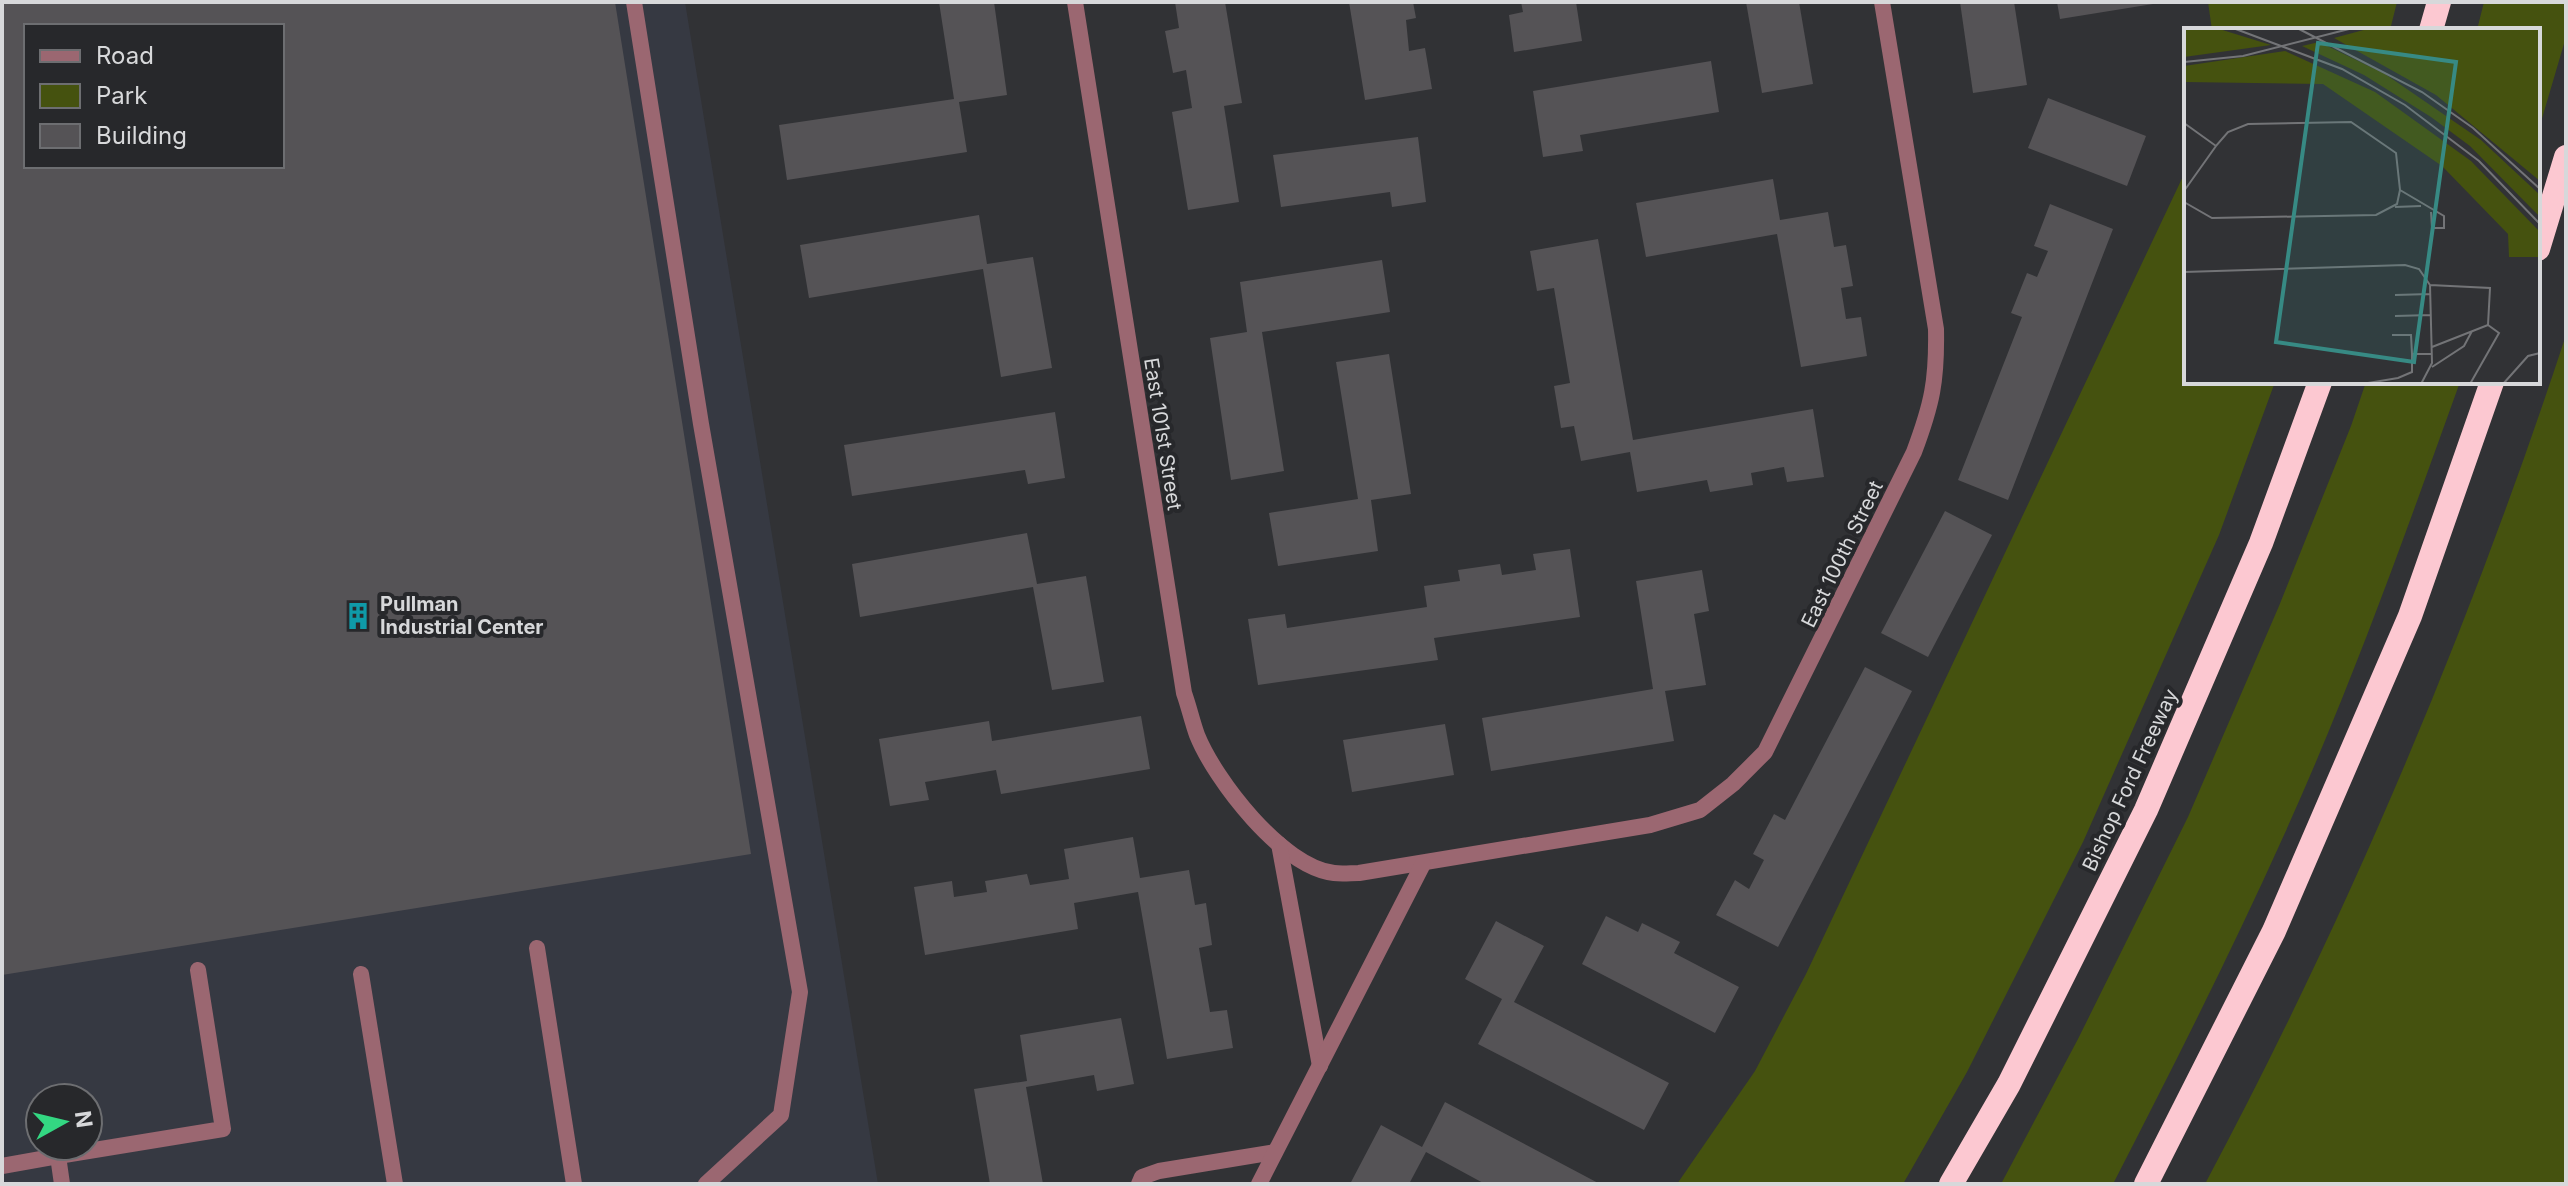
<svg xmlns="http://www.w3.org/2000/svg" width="2568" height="1186" font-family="Inter,sans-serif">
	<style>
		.built { fill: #363942; fill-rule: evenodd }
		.green { fill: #45520f }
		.building { fill: #555356; fill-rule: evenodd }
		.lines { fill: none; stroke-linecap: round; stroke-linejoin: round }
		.lane { stroke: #9b6771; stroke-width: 16 }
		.street { stroke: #9b6771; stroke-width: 16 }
		.highway { stroke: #fcc8d1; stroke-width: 24 }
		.labels { text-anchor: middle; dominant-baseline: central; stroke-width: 8; stroke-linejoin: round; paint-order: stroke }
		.street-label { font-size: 20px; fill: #d7d8da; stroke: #27282b }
		.poi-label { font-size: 20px; font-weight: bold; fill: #d7d8da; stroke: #27282b; text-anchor: start }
		.inset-road { fill: none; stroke: #737477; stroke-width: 2 }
		.view { fill: #378a84; fill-opacity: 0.15; stroke: #378a84; stroke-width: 4 }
		.inset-edge { fill: none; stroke: #d7d8da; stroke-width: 4 }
	</style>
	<rect width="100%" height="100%" fill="#313235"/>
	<path class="built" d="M2 2H685L878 1184H2ZM26 26H282V166H26ZM40 1098H88V1146H40Z"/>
	<g class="green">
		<polygon points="2208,2 2397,2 2390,30 2212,30"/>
		<polygon points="2484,2 2566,2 2566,37 2538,132 2538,30 2477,30"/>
		<polygon points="2186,170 2186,382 2275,382 2219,535 2083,842 1967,1072 1903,1184 1677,1184 1755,1071 1806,974"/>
		<path d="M2566 335V1184H2205C2350 912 2470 627 2566 335Z"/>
		<path d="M2366 382H2460C2405 535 2351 687 2284 835 2231 953 2172 1069 2113 1184H2001L2078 1039 2188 817 2279 606 2351 426Z"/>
	</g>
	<g class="building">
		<path d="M2 2H615L751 854 2 975ZM26 26H282V166H26Z"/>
		<polygon points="939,2 994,2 1007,95 959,102 967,152 787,180 779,125 954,99"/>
		<polygon points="1175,2 1225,2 1242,103 1224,106 1239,202 1188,210 1172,112 1192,108 1186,70 1173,73 1165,31 1179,28"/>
		<polygon points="1349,2 1413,2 1416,18 1406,20 1409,51 1425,48 1432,89 1365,100"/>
		<polygon points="1521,2 1576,2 1582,41 1514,52 1509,15 1523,12"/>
		<polygon points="1746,2 1799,2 1813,84 1762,93"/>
		<polygon points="1960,2 2014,2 2027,85 1973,93"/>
		<polygon points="2057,2 2153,2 2153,4 2060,19"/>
		<polygon points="1711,61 1719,112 1580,135 1583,151 1543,157 1533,91"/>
		<polygon points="2048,98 2146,136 2127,186 2028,148"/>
		<polygon points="1418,137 1426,202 1392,207 1390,192 1281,207 1273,155"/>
		<polygon points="1773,179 1780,220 1828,212 1834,247 1846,245 1853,286 1841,288 1846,319 1861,317 1867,356 1801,367 1777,234 1646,257 1636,203"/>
		<polygon points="2050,204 2113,229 2008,500 1958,480 2022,317 2011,313 2027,273 2037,277 2048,251 2034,246"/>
		<polygon points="979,215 987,264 1033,257 1052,368 1001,377 983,269 809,298 800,245"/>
		<polygon points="1598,239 1633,440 1813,409 1824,477 1787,482 1784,467 1751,473 1753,485 1710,492 1707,480 1637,492 1630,452 1581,461 1574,426 1561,428 1554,386 1570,383 1554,288 1537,291 1530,251"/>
		<polygon points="1382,260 1390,312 1262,332 1284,471 1231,480 1210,338 1247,332 1240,282"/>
		<polygon points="1389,354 1411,494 1371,500 1378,551 1278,566 1269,513 1358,499 1336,362"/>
		<polygon points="1055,412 1065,478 1028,484 1025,470 852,496 844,445"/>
		<polygon points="1945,511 1992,535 1928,657 1881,633"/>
		<polygon points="1027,533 1037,584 1086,576 1104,682 1052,690 1033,587 860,617 852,564"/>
		<polygon points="1570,549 1580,617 1434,638 1438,660 1258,685 1248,619 1285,614 1287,628 1427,607 1424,586 1460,581 1458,570 1500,564 1502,575 1536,570 1533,554"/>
		<polygon points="1702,570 1709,611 1694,614 1706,685 1665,691 1674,741 1491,771 1482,718 1653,689 1636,581"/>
		<polygon points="1865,667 1912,691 1778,947 1716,915 1735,880 1749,889 1764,860 1753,854 1774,814 1785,820"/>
		<polygon points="1141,716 1150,769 1001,794 996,770 925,782 929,800 890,806 879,739 989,721 992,741"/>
		<polygon points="1445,724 1454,775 1352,792 1343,740"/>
		<polygon points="1133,837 1140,878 1189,870 1195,905 1206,903 1212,945 1199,948 1210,1012 1227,1010 1233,1048 1167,1059 1138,892 1074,903 1078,929 925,955 914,887 952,881 954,897 987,892 985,881 1027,874 1030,885 1069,879 1064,849"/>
		<polygon points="1606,916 1638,932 1642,923 1680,942 1674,953 1739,987 1715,1033 1582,964"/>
		<polygon points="1496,921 1544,946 1514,1002 1669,1083 1644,1130 1478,1044 1502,999 1465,979"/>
		<polygon points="1121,1018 1134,1084 1097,1091 1094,1075 1026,1087 1043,1184 990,1184 974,1089 1027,1081 1020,1035"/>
		<polygon points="1445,1102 1600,1184 1485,1184 1426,1152 1409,1184 1350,1184 1381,1125 1422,1147"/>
	</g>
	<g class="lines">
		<g class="lane">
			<polyline points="634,2 701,424 800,992 781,1115 706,1184"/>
			<polyline points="537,948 574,1184"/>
			<polyline points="361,974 395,1184"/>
			<polyline points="58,1156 223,1129 198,970"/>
			<polyline points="2,1166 58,1156 62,1184"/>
			<polyline points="1139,1184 1142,1177 1159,1171 1275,1152"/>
		</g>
		<g class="street">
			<path d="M1075 2 1184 693C1189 707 1192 721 1197 735 1215 780 1282 867 1334 873 1342 874 1351 873 1359 873L1650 825 1700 810 1733 784 1765 752 1914 452C1932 404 1937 381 1936 329L1882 2"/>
			<polyline points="1279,844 1320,1066"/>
			<polyline points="1259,1184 1423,864"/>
		</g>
		<g class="highway">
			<polyline points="2431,30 2439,2"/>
			<polyline points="2538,249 2566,157"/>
			<polyline points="1951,1184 2009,1084 2146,810 2261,543 2320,382"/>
			<polyline points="2146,1184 2274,931 2410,616 2492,382"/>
		</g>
	</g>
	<defs>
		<g id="building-bare" transform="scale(2.16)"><path d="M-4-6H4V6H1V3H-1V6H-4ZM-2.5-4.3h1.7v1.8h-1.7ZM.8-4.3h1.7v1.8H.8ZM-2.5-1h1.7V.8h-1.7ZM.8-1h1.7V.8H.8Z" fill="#0f9aa8" stroke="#27282b" stroke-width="2.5" paint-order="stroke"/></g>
	</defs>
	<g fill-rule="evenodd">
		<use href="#building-bare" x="358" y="616"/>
	</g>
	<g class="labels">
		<g class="street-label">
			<text transform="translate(1163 434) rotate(81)">East 101st Street</text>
			<text transform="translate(1842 554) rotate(-64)">East 100th Street</text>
			<text transform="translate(2130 780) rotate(-65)">Bishop Ford Freeway</text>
		</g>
		<g class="poi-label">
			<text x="380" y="604">Pullman<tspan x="380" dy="23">Industrial Center</tspan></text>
		</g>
	</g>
	<g transform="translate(2184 28)">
		<rect width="356" height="356" fill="#313235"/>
		<path d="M0 0H32L87 17 0 29ZM187 0H356V153L252 67 150 10ZM135 14 201 46 297 112 356 167V189L286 118 247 89 180 47 118 18ZM101 23 191 64 287 133 356 204V229H325L324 206 258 138 139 56 0 54V38Z" fill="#45520f"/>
		<path class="inset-road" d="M49 0 158 41 221 77 295 133 356 196M113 0 238 64 289 100 356 161M0 34 59 28 169 0M0 95 32 118 44 104 64 96 167 94 212 125 216 162 213 176 192 187 28 190 0 174M216 162 260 188V200H248L247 184M0 163 32 118M211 179 237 178M0 244 221 237 235 241 246 257 248 335 237 356M246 257 306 260 304 297 248 319M211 267 246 266M211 288 247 287M208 307H227L228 326M248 339 280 318 288 303M178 356 214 350 228 344V326H248M286 356 315 305 304 297M319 356 344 328 356 325"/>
		<path class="view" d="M134 15 272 34 230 334 92 314Z"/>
		<rect width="356" height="356" class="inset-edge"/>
	</g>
	<rect width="2568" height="1186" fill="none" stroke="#d7d8da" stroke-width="8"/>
	<rect x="24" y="24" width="260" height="144" fill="#27282b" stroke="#6d6e71" stroke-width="2"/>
	<rect x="40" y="50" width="40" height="12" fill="#9b6771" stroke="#6d6e71" stroke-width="2"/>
	<text x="96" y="64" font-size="24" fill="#d7d8da">Road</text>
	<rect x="40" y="84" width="40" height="24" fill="#45520f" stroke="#6d6e71" stroke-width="2"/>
	<text x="96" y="104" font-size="24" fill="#d7d8da">Park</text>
	<rect x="40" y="124" width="40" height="24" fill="#555356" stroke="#6d6e71" stroke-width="2"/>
	<text x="96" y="144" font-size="24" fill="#d7d8da">Building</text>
	<g transform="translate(64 1122) rotate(82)"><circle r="38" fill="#27282b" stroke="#6d6e71" stroke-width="2"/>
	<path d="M0-6L14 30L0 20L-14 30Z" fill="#33d882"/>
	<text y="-12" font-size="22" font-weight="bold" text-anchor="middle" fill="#d7d8da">N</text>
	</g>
</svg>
